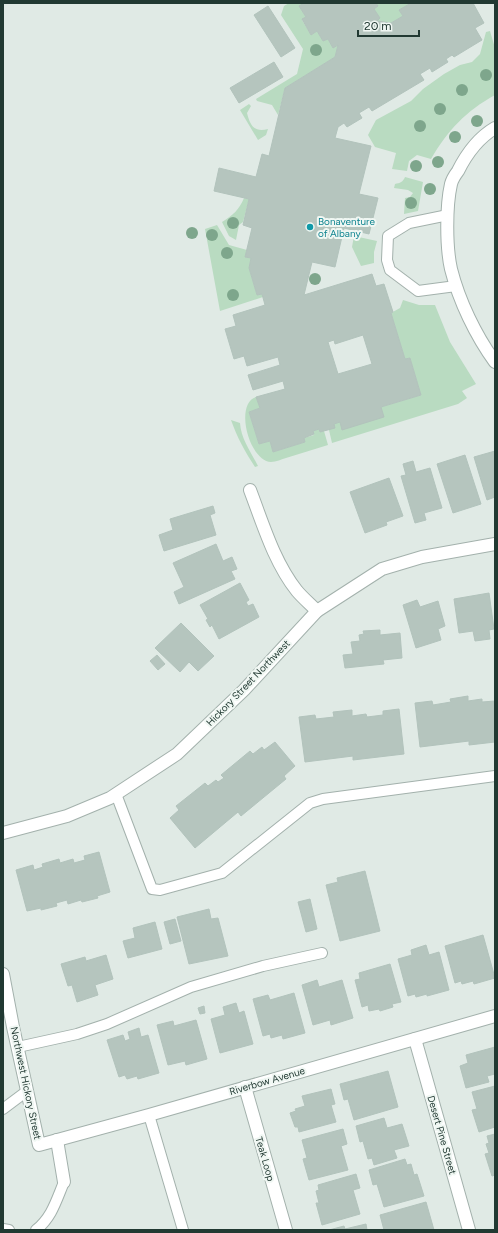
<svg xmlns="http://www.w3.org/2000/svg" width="498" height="1233" font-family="Figtree,sans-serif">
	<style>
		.green { fill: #b9dbc1 }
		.building { fill: #b5c5be; stroke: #b2c3bc; fill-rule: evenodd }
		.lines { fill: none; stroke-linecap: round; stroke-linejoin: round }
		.service-casing { stroke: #a3b1ac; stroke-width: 12 }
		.minor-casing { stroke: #a3b1ac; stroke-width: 14 }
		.service { stroke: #fff; stroke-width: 10 }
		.minor { stroke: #fff; stroke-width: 12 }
		.tree { fill: #7ea68c }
		.culture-dot { fill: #0f9aa8; stroke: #f0f7f3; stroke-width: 1.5 }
		.labels { text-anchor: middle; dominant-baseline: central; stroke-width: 4; stroke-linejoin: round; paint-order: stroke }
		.culture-label { font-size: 10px; fill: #0d838f; stroke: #f0f7f3; text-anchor: start }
		.street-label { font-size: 10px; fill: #213932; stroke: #f0f7f3 }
	</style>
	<rect width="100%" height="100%" fill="#e0eae5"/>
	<g class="green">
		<polygon points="289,3 304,3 299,6 306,17 302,20 311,35 317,31 323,41 328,39 333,48 338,45 335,57 285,88 278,115 272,105 257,101 256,99 297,74 303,49 281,15 284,6"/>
		<polygon points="376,3 411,3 399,10 403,16 391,23 377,21 380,18 374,9 378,6"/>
		<path d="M490 31 495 48V95C466 111 448 130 431 159L417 155 409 161 407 171 392 169 396 153 375 147 368 135 376 120 411 101 423 89 444 74 460 65 472 62 480 54 486 32Z"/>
		<path d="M249 104 251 106 247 113C250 125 254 133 268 129L266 135 258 140 240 110Z"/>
		<path d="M405 177 423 182 418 211 404 214 405 198 410 197 413 193 408 190 394 188 395 184C400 183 403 182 405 177Z"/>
		<path d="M244 198 249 199 243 222 239 225 236 240 229 236 222 222C233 215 239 210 244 198Z"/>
		<polygon points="217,225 229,245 247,250 245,257 251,258 249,268 257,295 262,294 263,297 220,311 205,229"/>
		<polygon points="354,236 377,241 374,252 374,263 361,266 352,247"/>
		<polygon points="403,300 419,305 435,305 450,342 476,384 462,391 467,398 458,404 332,443 329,430 334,424 381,407 421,395 410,358 405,359 391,313 400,308"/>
		<path d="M256 397 260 408 249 412 259 444 270 441 273 452 305 442 304 438 314 435 313 431 319 429 320 432 324 431 328 445C314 449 300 454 286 458 282 459 276 462 271 462 249 461 234 404 256 397Z"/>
		<path d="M231 420 240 423C241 439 251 452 258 466L255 467C245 452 237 437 231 420Z"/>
	</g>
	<g class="building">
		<path d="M304 3H376L378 6 374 9 380 18 377 21 391 23 403 16 399 10 411 3H473L484 23 475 28 482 40 454 57 452 55 446 59 448 62 432 72 430 68 420 74 424 80 372 111 369 107 359 113 362 118 347 127 344 123 338 127 335 138 371 146 359 194 378 198 369 234 344 228 335 267 312 262 304 295 372 274 376 286 384 284 393 312 391 313 405 359 410 358 421 395 381 407 384 417 342 430 340 422 334 424 335 428 320 432 319 429 313 431 314 434 304 438 305 442 273 452 270 441 259 444 249 412 260 408 256 397 285 389 283 381 253 390 248 375 280 365 278 357 247 366 244 356 234 359 225 329 236 326 233 315 265 305 262 294 257 295 249 268 251 258 245 257 252 228 243 225 249 199 214 191 219 168 256 177 262 154 269 156 285 88 335 57 338 45 333 48 328 39 323 41 317 31 311 35 302 19 306 17 299 6ZM363 335 372 364 338 374 328 342 334 340 335 344Z"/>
		<polygon points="268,6 295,48 281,57 254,15"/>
		<polygon points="274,62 283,77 239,103 230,88"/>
		<polygon points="495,451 495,497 487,500 474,457"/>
		<polygon points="465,455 481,504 453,513 437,464"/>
		<polygon points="413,461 416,472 430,468 442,508 424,513 426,520 415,523 401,476 406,475 403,464"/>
		<polygon points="389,478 403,516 386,522 387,525 365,533 350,492"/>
		<polygon points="213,506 215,513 210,515 216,535 164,551 159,535 173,530 170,519"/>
		<polygon points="216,544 223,561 232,557 237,569 231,571 235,579 179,604 174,592 184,587 173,563"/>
		<polygon points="240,583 249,600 246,602 248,606 253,604 259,617 219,639 212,625 210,627 206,620 208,619 200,605"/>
		<polygon points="489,593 494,629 489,630 490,639 475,641 473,631 459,633 454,599"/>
		<polygon points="417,600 420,607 438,601 445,626 438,629 441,640 416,648 403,605"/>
		<polygon points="181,623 214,656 198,671 189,662 180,672 155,648"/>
		<polygon points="380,630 380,635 400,633 402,658 383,660 384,664 345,668 343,655 353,654 351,642 360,641 359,635 364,634 363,631"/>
		<polygon points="157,655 165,664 158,670 150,661"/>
		<polygon points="468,696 468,701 482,699 482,702 495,701 495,742 469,745 469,741 420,747 415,703 432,701 433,705 451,702 450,699"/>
		<polygon points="399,709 404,754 353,760 353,756 305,762 299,717 315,715 316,719 334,717 333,712 352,710 352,716 366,714 367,717 383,715 383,711"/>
		<polygon points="275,742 295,766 284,776 286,779 241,816 238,812 195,848 170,818 179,810 176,806 205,783 208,786 216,780 218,782 224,778 221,775 250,751 253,754 262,747 264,750"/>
		<polygon points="99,852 110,892 97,896 98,898 82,902 81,900 68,904 67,900 56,903 57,906 41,910 41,908 27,911 16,870 33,865 34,870 43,867 42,864 59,859 60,863 73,859 74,863 85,860 84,856"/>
		<polygon points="365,871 380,931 340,941 326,885 338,882 337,878"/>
		<polygon points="310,899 317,929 306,932 298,902"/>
		<polygon points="209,909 211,919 218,918 228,956 189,964 177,917"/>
		<polygon points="175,919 181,941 170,944 164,922"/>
		<polygon points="155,922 162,949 128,958 123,941 135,938 133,928"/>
		<polygon points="483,935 495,978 474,984 473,981 462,984 461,981 455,983 445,946"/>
		<polygon points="426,945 429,955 439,952 449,990 427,996 427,994 416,997 415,994 408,996 398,959 412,955 411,950"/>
		<polygon points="106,955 113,979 95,985 98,995 77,1002 72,985 68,986 61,964 85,957 86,961"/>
		<polygon points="390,964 401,1002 392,1004 393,1007 380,1011 379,1009 369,1011 368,1005 362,1007 355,980 360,979 359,973"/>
		<polygon points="317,980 319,987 342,980 353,1018 331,1025 330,1020 313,1025 302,985"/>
		<polygon points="294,993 305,1033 283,1039 282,1035 271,1038 270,1034 263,1036 253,999 268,995 270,1000"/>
		<polygon points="236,1003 239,1013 244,1011 253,1044 220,1053 211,1019 225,1015 223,1007"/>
		<polygon points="204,1006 205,1013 200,1014 198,1008"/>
		<polygon points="196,1020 207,1059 186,1065 185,1061 168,1065 157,1025 173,1021 174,1026"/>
		<polygon points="139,1028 141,1037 148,1035 159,1073 138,1079 137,1076 127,1079 125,1075 119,1077 107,1040 123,1035 125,1041 130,1039 128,1032"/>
		<polygon points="495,1047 495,1074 487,1076 489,1082 466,1088 460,1066 468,1063 466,1055"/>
		<polygon points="388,1071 398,1107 354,1120 348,1099 344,1100 340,1084"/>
		<polygon points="495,1086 495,1127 479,1132 472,1110 477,1109 472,1092"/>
		<polygon points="331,1089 335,1104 331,1105 336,1122 299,1132 298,1127 295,1127 290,1113 296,1111 295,1109 305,1106 302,1096"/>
		<polygon points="384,1118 387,1128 402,1124 409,1146 394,1150 397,1158 374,1165 372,1158 368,1159 363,1141 360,1142 356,1126"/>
		<polygon points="343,1129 347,1144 341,1146 348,1170 309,1180 303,1159 307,1158 302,1140"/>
		<polygon points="495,1134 495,1175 492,1176 485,1154 489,1153 486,1144 489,1143 487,1136"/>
		<polygon points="405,1159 407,1165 411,1164 414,1175 417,1174 424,1196 384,1207 377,1184 373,1185 369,1170"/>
		<polygon points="356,1174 360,1188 353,1190 360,1214 322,1225 316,1203 319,1203 316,1191 319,1190 318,1185"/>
		<polygon points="426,1202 434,1230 384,1230 380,1215"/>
		<polygon points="366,1224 367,1230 329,1230 344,1226 345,1229"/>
	</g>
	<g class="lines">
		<g class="service-casing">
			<g id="service">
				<polyline points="448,215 409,223 388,236 387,260 390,270 418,291 456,286"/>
				<polyline points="116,794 152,889 160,890 222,873 310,803 323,799 495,776"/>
				<polyline points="18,1047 77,1034 107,1024 191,987 263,966 322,953"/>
				<polyline points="3,1109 27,1091"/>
				<polyline points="149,1115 183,1230"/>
				<polyline points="3,1229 9,1230"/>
				<path d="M36 1230C52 1217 56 1201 64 1182"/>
			</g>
		</g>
		<g class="minor-casing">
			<g id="minor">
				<path d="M495 128C478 138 467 153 458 171 455 175 452 180 451 184 446 206 446 247 451 269 459 301 476 336 495 362"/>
				<path d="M250 490C263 524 274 562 297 591 303 598 310 604 317 611"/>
				<polyline points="3,833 67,816 110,798 177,754 244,690 317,611 382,569 422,557 495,544"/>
				<polyline points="3,974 13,1027 39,1145 149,1115 495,1016"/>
				<polyline points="415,1039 469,1230"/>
				<polyline points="245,1087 286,1230"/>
				<polyline points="57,1140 64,1182"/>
			</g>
		</g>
		<use href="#service" class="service"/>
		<use href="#minor" class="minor"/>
	</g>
	<g class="tree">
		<circle cx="316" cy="50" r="6"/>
		<circle cx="486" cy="75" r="6"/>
		<circle cx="462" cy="90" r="6"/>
		<circle cx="440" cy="109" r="6"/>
		<circle cx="477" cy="121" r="6"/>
		<circle cx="420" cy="126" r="6"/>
		<circle cx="455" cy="137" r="6"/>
		<circle cx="438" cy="162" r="6"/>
		<circle cx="416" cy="166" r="6"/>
		<circle cx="430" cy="189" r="6"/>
		<circle cx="411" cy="203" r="6"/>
		<circle cx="233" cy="223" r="6"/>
		<circle cx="192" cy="233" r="6"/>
		<circle cx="212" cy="235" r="6"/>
		<circle cx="227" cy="253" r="6"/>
		<circle cx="315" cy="279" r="6"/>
		<circle cx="233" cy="295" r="6"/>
	</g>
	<circle class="culture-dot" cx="310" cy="227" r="4"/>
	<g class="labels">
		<g class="culture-label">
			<text x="318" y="221">Bonaventure<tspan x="318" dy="12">of Albany</tspan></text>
		</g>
		<g class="street-label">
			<text transform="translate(248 683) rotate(-46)">Hickory Street Northwest</text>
			<text transform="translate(267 1081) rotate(-16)">Riverbow Avenue</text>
			<text transform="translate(26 1083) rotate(78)">Northwest Hickory Street</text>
			<text transform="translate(442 1135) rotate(74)">Desert Pine Street</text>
			<text transform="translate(265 1159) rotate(74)">Teak Loop</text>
		</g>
	</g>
	<rect width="498" height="1233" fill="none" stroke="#213932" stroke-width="8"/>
	<path d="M358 30v6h61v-6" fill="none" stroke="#213932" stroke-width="2"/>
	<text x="364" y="30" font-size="12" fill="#213932" stroke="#f0f7f3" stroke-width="3" paint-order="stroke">20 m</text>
</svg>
